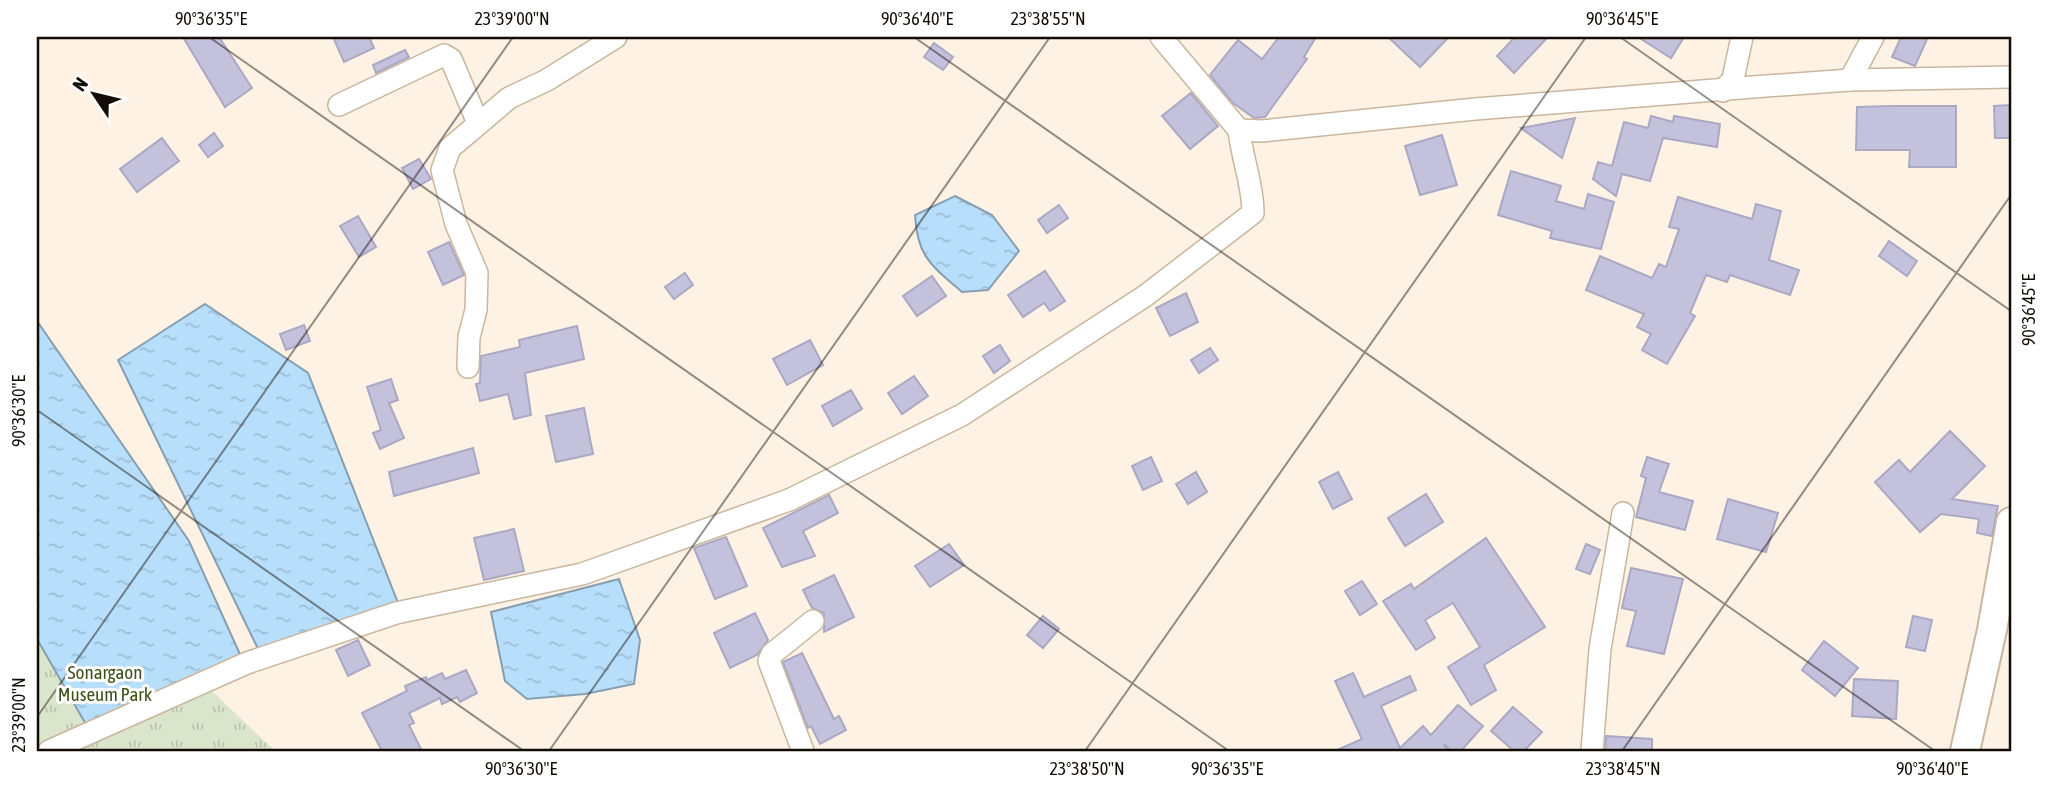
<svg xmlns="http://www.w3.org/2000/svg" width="2048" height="788" font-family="'Asap Condensed',sans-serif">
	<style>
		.park { fill: url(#park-tufts) }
		.water { fill: url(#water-ripples); stroke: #869fb0; stroke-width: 2 }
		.building { fill: #c4c1dd; stroke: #aba8c3; stroke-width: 2 }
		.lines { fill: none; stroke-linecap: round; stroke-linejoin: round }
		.street-casing { stroke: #c9b69f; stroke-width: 24 }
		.secondary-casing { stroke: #c9b69f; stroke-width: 32 }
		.street { stroke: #fff; stroke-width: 21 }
		.secondary { stroke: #fff; stroke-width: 28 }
		.ticks { fill: none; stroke: #130c05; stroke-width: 2; stroke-opacity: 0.45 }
		.labels { text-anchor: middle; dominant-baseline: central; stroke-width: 6; stroke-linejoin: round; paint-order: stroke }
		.park-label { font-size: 19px; fill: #3e5117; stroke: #fff }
		.neatline { fill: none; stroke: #130c05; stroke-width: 2.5 }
		.ticks-label { font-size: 18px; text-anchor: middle; fill: #130c05 }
	</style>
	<defs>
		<pattern id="park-tufts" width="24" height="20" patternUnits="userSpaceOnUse" patternTransform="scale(1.75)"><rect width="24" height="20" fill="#dbe5cc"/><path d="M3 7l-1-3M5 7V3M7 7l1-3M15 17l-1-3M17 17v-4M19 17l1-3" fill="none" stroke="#bbc3ae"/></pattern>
		<pattern id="water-ripples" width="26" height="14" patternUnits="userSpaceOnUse" patternTransform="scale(1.75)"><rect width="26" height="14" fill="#b7defa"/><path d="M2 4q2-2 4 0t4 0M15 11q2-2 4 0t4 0" fill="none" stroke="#9cbdd5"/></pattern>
	</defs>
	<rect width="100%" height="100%" fill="#fef2e4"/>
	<polygon class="park" points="37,524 275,751 37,751"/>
	<g class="water">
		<path d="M955 196 992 215 1019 251 988 290 962 292C932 266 917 257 915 215Z"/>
		<polygon points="205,304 308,373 398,603 261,655 118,360"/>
		<polygon points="37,321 189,541 243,661 88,728 37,639"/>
		<polygon points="619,579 640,640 634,684 585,694 527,699 505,681 491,612"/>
	</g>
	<g class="building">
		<polygon points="183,37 219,37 252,88 225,107"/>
		<polygon points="333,37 369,37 374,48 344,62"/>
		<polygon points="1279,37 1316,37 1304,57 1307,59 1265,117 1254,118 1233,103 1210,75 1238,40 1262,59"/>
		<polygon points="1388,37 1449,37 1420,67"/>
		<polygon points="1515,37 1548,37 1514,73 1497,56"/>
		<polygon points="1638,37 1684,37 1671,58"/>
		<polygon points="1901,37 1928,37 1915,66 1892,57"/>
		<polygon points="934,43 953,57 943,70 924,57"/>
		<polygon points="405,50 409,57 376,73 373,65"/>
		<polygon points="1191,93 1218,126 1190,149 1162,116"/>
		<polygon points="2011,105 2011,138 1995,138 1994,106"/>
		<polygon points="1892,106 1956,106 1956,167 1909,167 1910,150 1856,150 1857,107"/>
		<polygon points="1651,116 1673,122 1674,116 1720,124 1717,147 1663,138 1650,181 1622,174 1616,196 1593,179 1598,162 1612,166 1624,122 1648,128"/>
		<polygon points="1575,118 1562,158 1521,128"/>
		<polygon points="214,133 223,146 208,157 199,145"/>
		<polygon points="1442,135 1457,185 1420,195 1405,146"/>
		<polygon points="162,138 179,161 137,192 120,169"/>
		<polygon points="419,159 431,179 413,189 402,168"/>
		<polygon points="1511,171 1561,186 1556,201 1584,209 1588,194 1614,202 1601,249 1550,238 1552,231 1498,215"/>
		<polygon points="1678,197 1752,219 1756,204 1781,211 1769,260 1799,270 1790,295 1730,275 1727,282 1706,275 1690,313 1695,316 1667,364 1642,350 1651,334 1637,327 1644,314 1586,290 1600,256 1652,278 1659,264 1666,267 1679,229 1669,227"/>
		<polygon points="1059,205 1068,218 1047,233 1038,220"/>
		<polygon points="358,216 376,247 359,257 340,226"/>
		<polygon points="1889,241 1917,261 1907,276 1879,256"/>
		<polygon points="449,242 464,275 443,285 428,252"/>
		<polygon points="1045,271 1065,301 1050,311 1044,303 1023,317 1008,295"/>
		<polygon points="685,273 693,285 674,299 665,287"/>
		<polygon points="932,276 946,296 917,316 903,296"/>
		<polygon points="1186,293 1198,322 1170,336 1156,308"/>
		<polygon points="304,325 310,341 286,350 280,334"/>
		<polygon points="577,326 584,359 525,373 531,415 514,419 508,394 480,401 476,384 480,383 481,356 520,347 519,340"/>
		<polygon points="810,340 823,365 787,385 773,359"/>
		<polygon points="1000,345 1010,361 994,373 983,356"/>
		<polygon points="1210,348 1218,360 1199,373 1191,360"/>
		<polygon points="914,376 928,396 902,414 888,393"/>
		<polygon points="391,379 398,400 389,403 404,438 380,449 373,433 381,430 367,387"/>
		<polygon points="851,390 862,409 833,426 822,406"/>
		<polygon points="584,408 593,454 556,462 546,416"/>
		<polygon points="1950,431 1985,466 1952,499 1998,506 1992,536 1977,533 1979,519 1941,514 1920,532 1875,482 1899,460 1910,472"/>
		<polygon points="473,448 479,473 394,496 389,472"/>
		<polygon points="1151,457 1162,481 1143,490 1132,466"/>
		<polygon points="1647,457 1669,464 1659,492 1693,501 1685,530 1636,517 1646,478 1641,476"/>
		<polygon points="1196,472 1207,492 1188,504 1176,484"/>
		<polygon points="1338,472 1352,499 1333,509 1319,482"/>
		<polygon points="1426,494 1443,522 1405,546 1388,518"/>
		<polygon points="829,495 838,513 803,531 815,556 782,567 763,528"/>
		<polygon points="1728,499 1778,513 1766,552 1717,539"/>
		<polygon points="514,529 524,571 484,580 474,538"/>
		<polygon points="726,537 747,586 715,599 694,548"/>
		<polygon points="1486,538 1545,627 1484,665 1496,690 1471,705 1448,667 1480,647 1453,603 1425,620 1435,638 1416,650 1383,601 1411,584 1414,589"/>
		<polygon points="949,544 964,565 930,587 915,566"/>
		<polygon points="1586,544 1600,550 1590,574 1576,569"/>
		<polygon points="1631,568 1683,579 1664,654 1627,646 1636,611 1622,608"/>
		<polygon points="834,575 854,617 824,632 824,613 812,608 803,590"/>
		<polygon points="1362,581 1377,604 1360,615 1345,591"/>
		<polygon points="755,613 768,640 757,655 730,668 714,633"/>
		<polygon points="1043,616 1059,629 1043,648 1027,635"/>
		<polygon points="1913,616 1932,620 1925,651 1906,647"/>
		<polygon points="358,640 370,665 348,676 336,650"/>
		<polygon points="1824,641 1858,668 1835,696 1802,670"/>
		<polygon points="802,653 834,719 839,716 846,730 820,744 811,726 808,728 783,662"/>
		<polygon points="466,670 477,693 460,702 457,697 442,704 440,698 409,713 414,723 409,725 422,751 382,751 362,713 407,691 405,686 426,677 427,680 442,673 445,679"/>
		<polygon points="1353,673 1364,697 1410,676 1416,690 1381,706 1400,748 1423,726 1431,735 1458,705 1483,726 1461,751 1451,751 1444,744 1447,751 1335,751 1362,739 1335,681"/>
		<polygon points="1854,679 1898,681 1896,719 1852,716"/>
		<polygon points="1513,707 1542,732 1524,751 1514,751 1491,731"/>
		<polygon points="1606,736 1652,739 1652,751 1605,751"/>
	</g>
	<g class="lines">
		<g class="street-casing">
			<g id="street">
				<polyline points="1161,37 1239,130 1262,131 1475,109 1753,87 1850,80 2011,77"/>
				<polyline points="1850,80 1873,37"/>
				<polyline points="1723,91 1733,79 1742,37"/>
				<polyline points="339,105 444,55 451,59 478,123"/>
				<polyline points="468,367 469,337 476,310 477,273 456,224 442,170 450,148 509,98 547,80 616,37"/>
				<path d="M49 751 247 663 396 613 582 574 789 500 962 415 1145 296 1253 213C1253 184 1242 159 1239 130"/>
				<polyline points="803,751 769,661 772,654 813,621"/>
				<polyline points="1592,751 1600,649 1623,513"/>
			</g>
		</g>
		<g class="secondary-casing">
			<polyline id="secondary" points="1965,751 1992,630 2011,522"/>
		</g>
		<use href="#street" class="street"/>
		<use href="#secondary" class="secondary"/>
	</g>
	<path class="ticks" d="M209 37 1229 751M914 37 1935 751M1620 37 2011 311M37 410 524 751M37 717 513 37M549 751 1050 37M1085 751 1586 37M1622 751 2011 195"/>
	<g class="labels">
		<g class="park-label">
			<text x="105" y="672">Sonargaon<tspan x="105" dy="22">Museum Park</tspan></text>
		</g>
	</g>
	<rect width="2048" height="788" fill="none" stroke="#ffffff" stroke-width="77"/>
	<g transform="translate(94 94) rotate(305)" stroke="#ffffff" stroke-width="5" paint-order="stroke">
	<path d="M0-5L12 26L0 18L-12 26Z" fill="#130c05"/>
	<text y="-10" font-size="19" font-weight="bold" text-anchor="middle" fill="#130c05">N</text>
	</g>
	<rect x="38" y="38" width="1972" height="712" class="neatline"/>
	<g class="ticks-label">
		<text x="211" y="25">90°36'35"E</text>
		<text x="512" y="25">23°39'00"N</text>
		<text x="917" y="25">90°36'40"E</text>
		<text x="1048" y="25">23°38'55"N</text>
		<text x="1622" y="25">90°36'45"E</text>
		<text transform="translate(2029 310) rotate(-90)" y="6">90°36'45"E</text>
		<text transform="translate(19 411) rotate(-90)" y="6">90°36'30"E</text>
		<text transform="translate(19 715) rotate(-90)" y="6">23°39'00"N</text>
		<text x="521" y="775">90°36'30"E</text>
		<text x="1087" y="775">23°38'50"N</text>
		<text x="1227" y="775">90°36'35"E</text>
		<text x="1623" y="775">23°38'45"N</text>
		<text x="1932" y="775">90°36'40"E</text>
	</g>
</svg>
